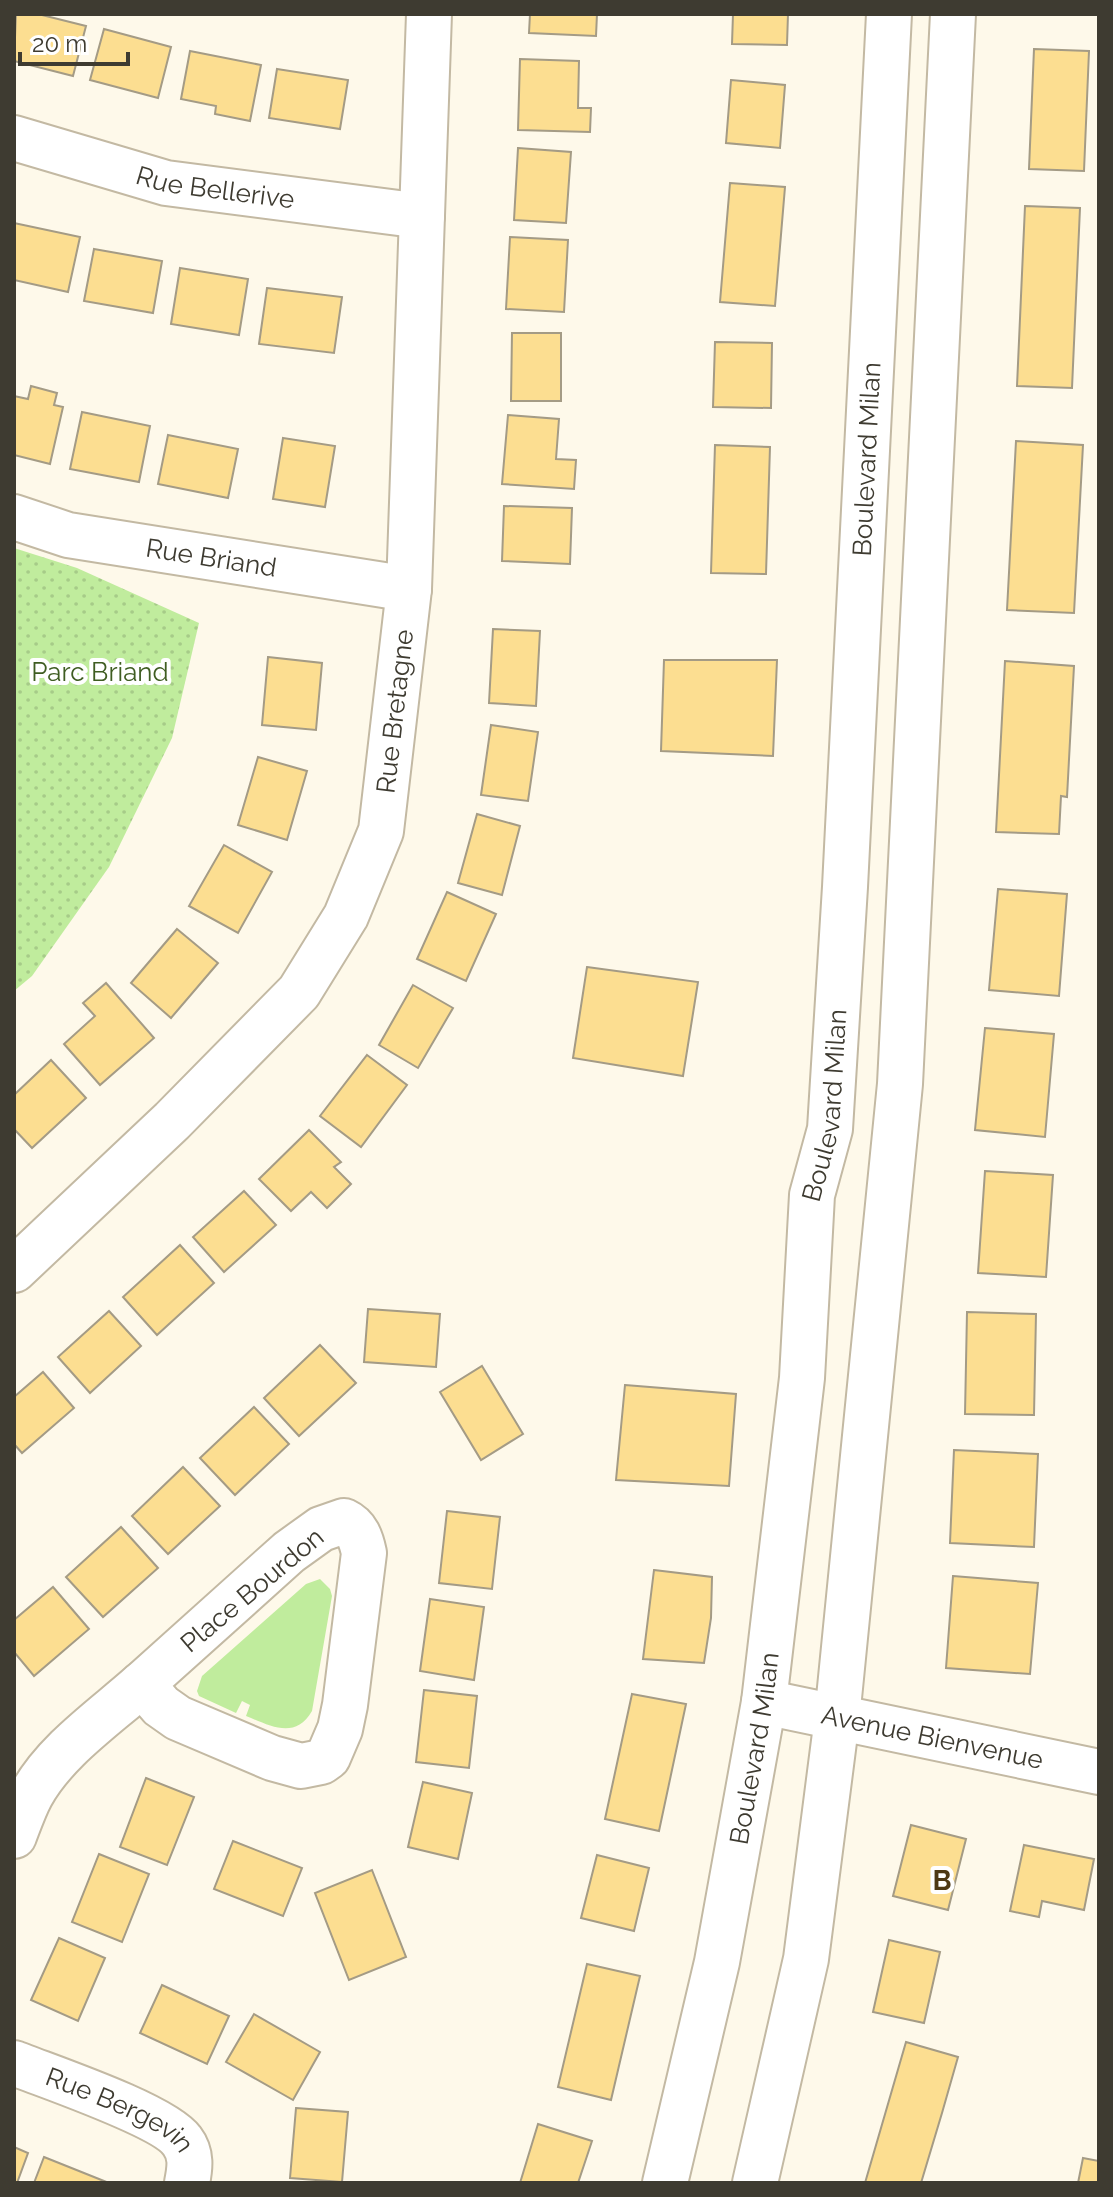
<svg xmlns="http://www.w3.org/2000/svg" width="1113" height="2197" font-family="Raleway,sans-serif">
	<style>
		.grass { fill: #c0ec9d }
		.park { fill: url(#park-dots) }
		.building { fill: #fcde91; stroke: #a49b85; stroke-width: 2 }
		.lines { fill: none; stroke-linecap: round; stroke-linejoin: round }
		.minor-casing { stroke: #c3b9a3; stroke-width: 48 }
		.major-casing { stroke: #c3b9a3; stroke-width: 48 }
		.minor { stroke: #fff; stroke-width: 44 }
		.major { stroke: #fff; stroke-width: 44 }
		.labels { text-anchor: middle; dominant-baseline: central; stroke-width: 8; stroke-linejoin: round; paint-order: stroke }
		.street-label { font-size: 26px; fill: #3e3b31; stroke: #fff }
		.park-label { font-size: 26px; fill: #3f5d22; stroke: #fff }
		.neighbourhood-label { font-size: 28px; font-weight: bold; fill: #4e3914; stroke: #fff }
	</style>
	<defs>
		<pattern id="park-dots" width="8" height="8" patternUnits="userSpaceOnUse" patternTransform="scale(2)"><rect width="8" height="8" fill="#c0ec9d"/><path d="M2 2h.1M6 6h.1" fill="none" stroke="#a6cb88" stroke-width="1.8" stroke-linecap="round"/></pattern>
	</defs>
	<rect width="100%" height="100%" fill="#fef9ea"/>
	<path class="grass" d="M320 1579 330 1589 332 1596 312 1711C295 1740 271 1726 246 1716L250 1705 242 1701 236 1713 199 1696 197 1691 202 1676 306 1584Z"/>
	<polygon class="park" points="14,548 77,568 199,623 172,738 109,867 32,976 14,991"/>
	<g class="building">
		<polygon points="16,14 38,14 86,26 73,76 14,61"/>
		<polygon points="530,14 597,14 596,36 529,33"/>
		<polygon points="733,14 788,14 787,45 732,44"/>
		<polygon points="104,29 171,47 158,98 90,80"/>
		<polygon points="1034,49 1089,51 1084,171 1029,169"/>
		<polygon points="190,51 261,65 250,121 215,114 216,106 181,99"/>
		<polygon points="520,59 579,61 578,108 591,108 590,132 518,130"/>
		<polygon points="277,69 348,80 340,129 269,118"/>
		<polygon points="731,80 785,85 780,148 726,143"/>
		<polygon points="518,148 571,152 566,223 514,220"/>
		<polygon points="730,183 785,187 775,306 720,302"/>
		<polygon points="1025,206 1080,208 1072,388 1017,386"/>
		<polygon points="14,223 80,237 68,292 14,280"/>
		<polygon points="510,237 568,240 564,312 506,309"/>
		<polygon points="94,249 162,261 153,313 84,301"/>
		<polygon points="180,268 248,279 239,335 171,324"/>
		<polygon points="267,288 342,297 334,353 259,344"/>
		<polygon points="512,333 561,333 561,401 511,401"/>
		<polygon points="715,342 772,343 771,408 713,407"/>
		<polygon points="31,386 57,393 54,405 63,407 50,464 14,455 14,396 28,399"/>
		<polygon points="82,412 150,426 139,482 70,469"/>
		<polygon points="508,415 559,419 556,459 576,460 574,489 502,484"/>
		<polygon points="168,435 238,449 228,498 158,484"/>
		<polygon points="283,438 335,446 325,507 273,499"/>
		<polygon points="1016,441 1083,445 1074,613 1007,610"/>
		<polygon points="715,445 770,447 766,574 711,573"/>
		<polygon points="504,506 572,508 570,564 502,561"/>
		<polygon points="493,629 540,631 536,706 489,703"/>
		<polygon points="268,657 322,663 316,730 262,725"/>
		<polygon points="664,660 777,660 773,756 661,751"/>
		<polygon points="1005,661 1074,666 1067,797 1061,796 1059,834 996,832"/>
		<polygon points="491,725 538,732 528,801 481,795"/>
		<polygon points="258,757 307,771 287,840 238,825"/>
		<polygon points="477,814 520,826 502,895 458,883"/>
		<polygon points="224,845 272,872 238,933 189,906"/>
		<polygon points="998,889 1067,894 1059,996 989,990"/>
		<polygon points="447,892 496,914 466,981 417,959"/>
		<polygon points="177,929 218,963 171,1018 131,983"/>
		<polygon points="587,967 698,982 683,1076 573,1058"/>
		<polygon points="106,983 154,1038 100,1085 64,1044 95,1016 83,1003"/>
		<polygon points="413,985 453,1008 418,1068 379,1045"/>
		<polygon points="985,1028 1054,1034 1045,1137 975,1130"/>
		<polygon points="367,1055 407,1085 361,1147 320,1116"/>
		<polygon points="51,1060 86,1098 32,1148 14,1129 14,1095"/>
		<polygon points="309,1130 341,1162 334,1167 351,1184 327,1208 311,1192 291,1211 259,1179"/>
		<polygon points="985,1171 1053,1175 1046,1277 978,1273"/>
		<polygon points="244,1191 276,1225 224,1272 193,1237"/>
		<polygon points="180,1245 214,1283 157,1335 123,1297"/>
		<polygon points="368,1309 440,1314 436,1367 364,1362"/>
		<polygon points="109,1311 141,1346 90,1393 58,1357"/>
		<polygon points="967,1312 1036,1314 1034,1415 965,1414"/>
		<polygon points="320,1345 356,1383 299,1436 264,1398"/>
		<polygon points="482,1366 523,1434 481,1460 440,1392"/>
		<polygon points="43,1372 74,1408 22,1453 14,1444 14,1397"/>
		<polygon points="625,1385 736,1394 729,1486 616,1480"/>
		<polygon points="254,1407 289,1444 235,1495 200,1458"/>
		<polygon points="954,1450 1038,1454 1034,1547 950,1543"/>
		<polygon points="183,1467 220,1506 168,1554 132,1516"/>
		<polygon points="447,1511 500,1517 492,1589 439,1583"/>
		<polygon points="121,1527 158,1568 103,1617 66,1577"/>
		<polygon points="654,1570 712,1577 711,1618 704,1663 643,1659"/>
		<polygon points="953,1576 1038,1583 1030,1674 946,1668"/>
		<polygon points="53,1587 89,1629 34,1676 14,1652 14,1620"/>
		<polygon points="430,1599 484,1607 474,1680 420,1671"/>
		<polygon points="424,1690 477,1696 469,1768 416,1762"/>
		<polygon points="632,1694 686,1704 659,1831 605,1819"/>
		<polygon points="146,1778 194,1797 167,1865 120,1847"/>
		<polygon points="423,1782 472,1793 458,1859 408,1847"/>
		<polygon points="911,1825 966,1839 948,1910 893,1896"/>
		<polygon points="233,1841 302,1868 283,1916 214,1889"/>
		<polygon points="1024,1845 1094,1859 1084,1910 1042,1901 1039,1917 1010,1911"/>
		<polygon points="99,1854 149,1874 122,1942 72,1922"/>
		<polygon points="597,1855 649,1868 634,1931 581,1918"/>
		<polygon points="372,1870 406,1957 349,1980 315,1893"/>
		<polygon points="59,1938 105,1958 78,2021 31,2000"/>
		<polygon points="889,1940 940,1952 924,2023 873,2012"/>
		<polygon points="587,1964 640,1976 611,2100 558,2087"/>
		<polygon points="162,1985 229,2016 207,2064 140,2033"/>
		<polygon points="254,2014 320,2052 293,2100 226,2062"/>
		<polygon points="906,2042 958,2057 942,2113 921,2183 865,2183"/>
		<polygon points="296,2108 348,2112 342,2182 290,2178"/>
		<polygon points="538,2124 592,2141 578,2183 520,2183"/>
		<polygon points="14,2147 28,2153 17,2183 14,2183"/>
		<polygon points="44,2157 109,2183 34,2183"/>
		<polygon points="1083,2158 1099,2161 1099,2183 1078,2183"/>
	</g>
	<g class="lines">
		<g class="minor-casing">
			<g id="minor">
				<path id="s1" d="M14 138 166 183 422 216"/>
				<path id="s2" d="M14 517 68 535 409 589"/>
				<path id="s3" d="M14 1270 172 1121 299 992 346 916 381 831 409 589 429 14"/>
				<path d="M344 1521C357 1527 361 1539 364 1553L345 1705 340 1729 328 1757 321 1762 301 1766 272 1758 178 1718 161 1706 142 1684 289 1552 321 1529Z"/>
				<path id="s4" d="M764 1702 1099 1772"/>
				<path d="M14 1836C19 1823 24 1808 31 1795 56 1750 104 1718 142 1684"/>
				<path id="s5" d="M14 2063C49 2077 163 2115 182 2141 192 2154 190 2168 187 2183"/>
			</g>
		</g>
		<g class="major-casing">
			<g id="major">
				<path id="s6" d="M665 2183 717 1962 764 1702 802 1378 812 1195 830 1129 845 887 889 14"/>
				<polyline points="755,2183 806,1959 837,1718 900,1084 953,14"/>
			</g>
		</g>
		<use href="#minor" class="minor"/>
		<use href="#major" class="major"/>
	</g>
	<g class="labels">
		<g class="street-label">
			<text stroke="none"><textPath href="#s1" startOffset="208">Rue Bellerive</textPath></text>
			<text stroke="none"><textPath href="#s6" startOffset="1740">Boulevard Milan</textPath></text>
			<text stroke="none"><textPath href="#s2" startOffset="202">Rue Briand</textPath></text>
			<text stroke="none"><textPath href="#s3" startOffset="700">Rue Bretagne</textPath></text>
			<text stroke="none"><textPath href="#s6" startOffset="1092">Boulevard Milan</textPath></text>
			<text transform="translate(252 1590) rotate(-40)">Place Bourdon</text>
			<text stroke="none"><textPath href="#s4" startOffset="172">Avenue Bienvenue</textPath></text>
			<text stroke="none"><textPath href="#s6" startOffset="444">Boulevard Milan</textPath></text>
			<text stroke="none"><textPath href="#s5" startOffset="116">Rue Bergevin</textPath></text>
		</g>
		<g class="park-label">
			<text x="100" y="672">Parc Briand</text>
		</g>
		<g class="neighbourhood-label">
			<text x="942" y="1880">B</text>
		</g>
	</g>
	<rect width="1113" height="2197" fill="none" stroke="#3e3b31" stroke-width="32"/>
	<path d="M20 52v12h108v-12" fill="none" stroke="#3e3b31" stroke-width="4"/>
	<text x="32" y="52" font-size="24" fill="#3e3b31" stroke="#ffffff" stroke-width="6" paint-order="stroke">20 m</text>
</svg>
